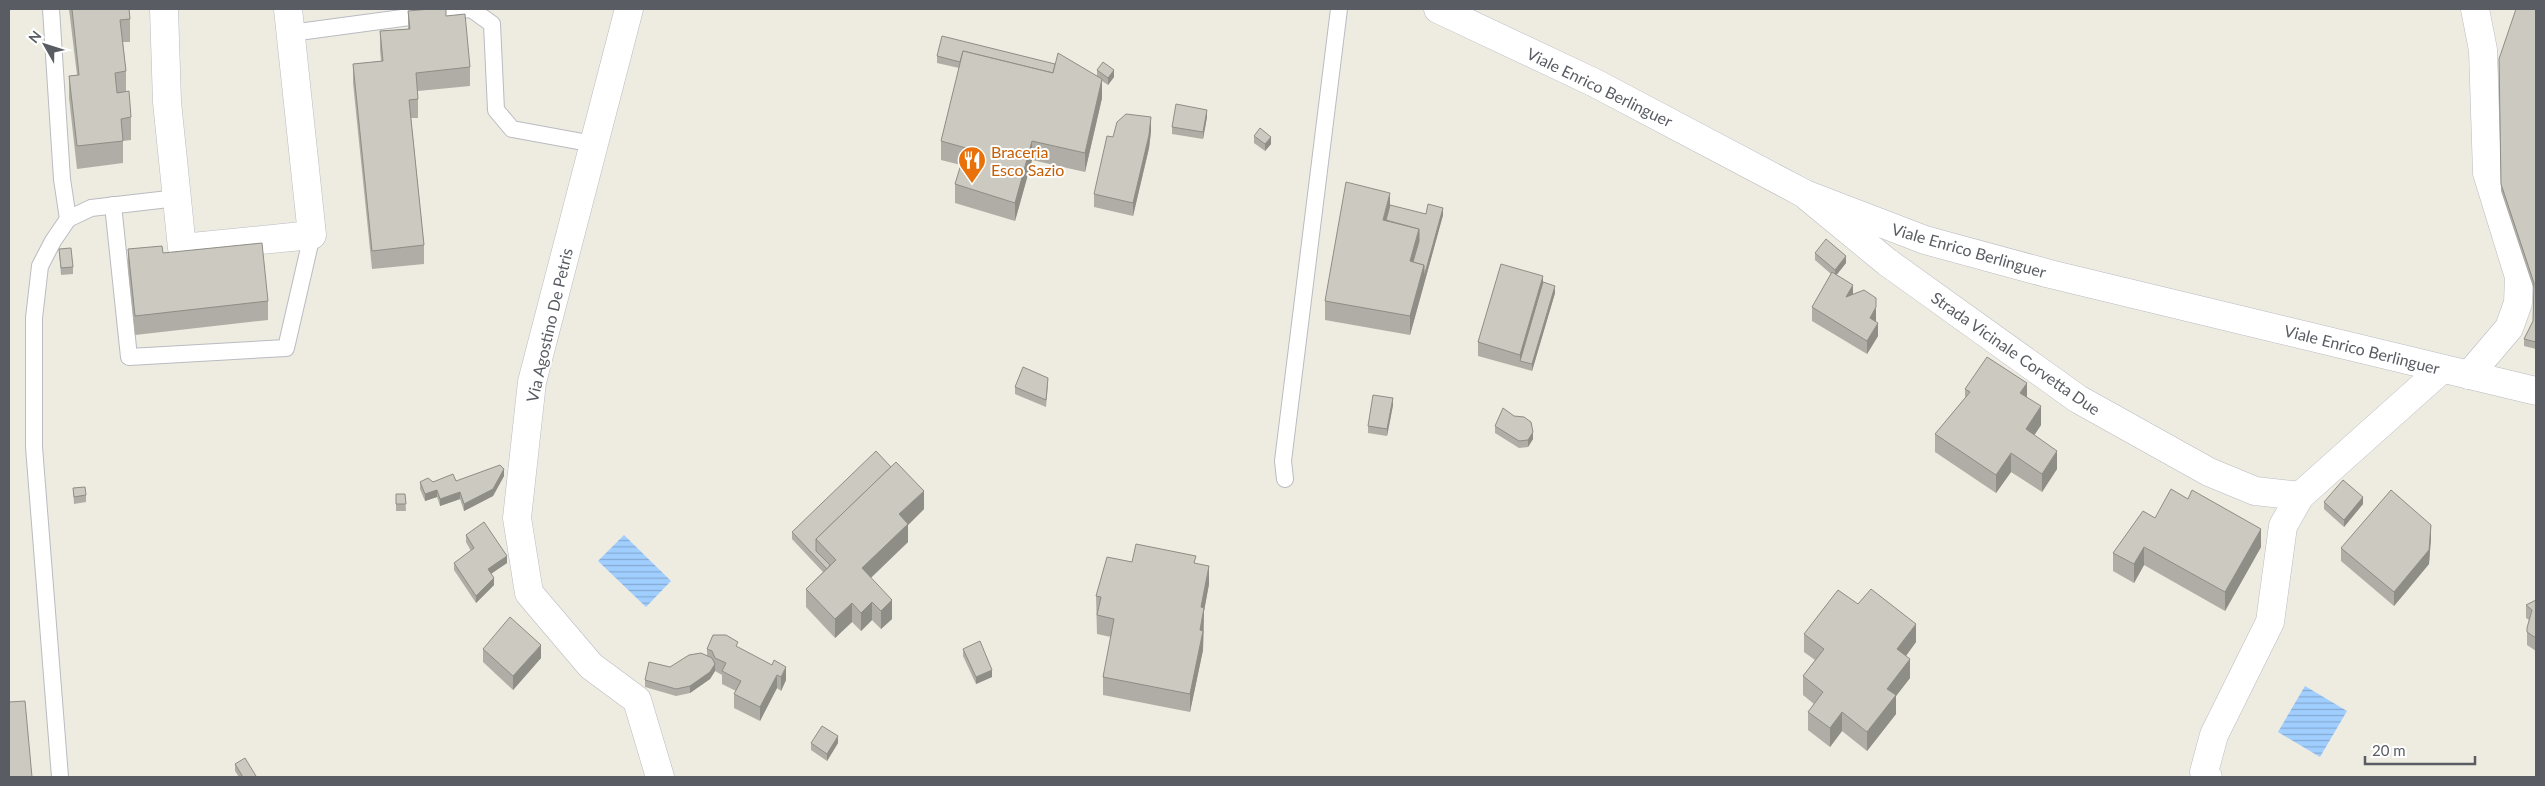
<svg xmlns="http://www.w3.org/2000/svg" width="2545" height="786" font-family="Lato,sans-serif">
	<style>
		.water { fill: url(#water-rules) }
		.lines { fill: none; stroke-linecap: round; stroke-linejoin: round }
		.lane-casing { stroke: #b9bbc1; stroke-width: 18 }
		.street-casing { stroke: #b9bbc1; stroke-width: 29 }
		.secondary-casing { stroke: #b7bac1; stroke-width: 29 }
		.lane { stroke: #fff; stroke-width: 16 }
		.street { stroke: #fff; stroke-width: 28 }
		.secondary { stroke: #fff; stroke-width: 28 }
		.wall { fill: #afada5 }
		.shaded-wall { fill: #8e8d86 }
		.building { fill: #cbc9c0; stroke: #8e8d86 }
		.labels { text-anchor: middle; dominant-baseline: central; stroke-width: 4; stroke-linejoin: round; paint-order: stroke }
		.street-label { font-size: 16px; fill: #595d63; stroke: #fff }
		.food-label { font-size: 16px; fill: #c56008; stroke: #fff; text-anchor: start }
	</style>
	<defs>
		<pattern id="water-rules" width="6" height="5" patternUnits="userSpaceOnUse" patternTransform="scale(1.25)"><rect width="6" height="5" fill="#a0ceff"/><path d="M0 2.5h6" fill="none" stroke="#85aad2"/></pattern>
	</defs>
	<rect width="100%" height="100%" fill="#eeece1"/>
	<g class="water">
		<polygon points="624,535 671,581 646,607 598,561"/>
		<polygon points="2305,686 2347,711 2320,757 2278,732"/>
	</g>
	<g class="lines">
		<g class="lane-casing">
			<g id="lane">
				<polyline points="51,9 62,179 68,219"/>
				<polyline points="471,9 492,24 496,110 512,129 594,144"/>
				<polyline points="291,33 469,9"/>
				<polyline points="113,205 129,357 286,348 312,235"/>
				<polyline points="1285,479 1283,461 1339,9"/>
				<polyline points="60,777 34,447 34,318 40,266 53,241 68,219 91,208 177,198"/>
			</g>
		</g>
		<g class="street-casing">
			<g id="street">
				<polyline points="164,9 167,102 182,248 312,235 288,9"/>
				<polyline points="629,9 532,382 517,518 529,593 591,666 637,700 660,777"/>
				<polyline points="1808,197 1887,262 2078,399 2209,472 2255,491 2300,496 2283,526 2270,622 2214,735 2204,772 2208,777"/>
				<polyline points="2469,375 2509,328 2518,303 2519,277 2487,173 2483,50 2475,9"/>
				<polyline points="2300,496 2442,369"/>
			</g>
		</g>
		<g class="secondary-casing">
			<polyline id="secondary" points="1438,9 1595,83 1805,194 1925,240 2050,274 2536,391"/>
		</g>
		<use href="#lane" class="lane"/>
		<use href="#street" class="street"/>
		<use href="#secondary" class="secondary"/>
	</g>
	<g class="wall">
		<polygon points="69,9 129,9 130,19 130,42 123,42 126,71 126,92 131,117 131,140 123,141 123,163 77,169 69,98 69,76 77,75"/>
		<polygon points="2536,9 2536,349 2524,346 2524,339 2533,321 2534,290 2501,191 2499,59"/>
		<polygon points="408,11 446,16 470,67 470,86 418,91 418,118 411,118 424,245 424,264 372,269 353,83 353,64 381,61 380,50 380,31 408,29"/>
		<polygon points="937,56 1097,76 1097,70 1114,77 1108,85 1102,81 1102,98 1085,172 1032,160 1015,221 955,203 955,184 961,165 941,160 941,141 959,68 937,63"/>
		<polygon points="1207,117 1203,139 1172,134 1172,127"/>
		<polygon points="1151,131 1149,148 1133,216 1094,207 1094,194"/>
		<polygon points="1254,136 1271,144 1265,151 1254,143"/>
		<polygon points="1426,214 1443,215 1410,335 1325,320 1325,301"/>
		<polygon points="59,249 73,267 73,274 61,275"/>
		<polygon points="128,249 268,301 268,320 135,335 128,268"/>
		<polygon points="1815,253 1846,263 1836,275 1876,321 1876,322 1878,336 1867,354 1812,321 1812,307 1831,274 1815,260"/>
		<polygon points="1543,282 1555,293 1532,371 1478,356 1478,342"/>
		<polygon points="1048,385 1046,407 1015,394 1015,387"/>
		<polygon points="1965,389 2027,397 2041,425 2034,435 2057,469 2042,492 2011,472 1996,493 1935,452 1935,434 1965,398"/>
		<polygon points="1393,405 1387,436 1368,433 1368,426"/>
		<polygon points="1495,426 1533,439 1528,447 1519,448 1495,433"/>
		<polygon points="504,476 493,496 464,511 460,499 440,506 437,497 425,501 420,489 420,482 456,481"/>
		<polygon points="73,488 86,495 86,502 74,504"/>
		<polygon points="405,494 406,511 396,511 396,504"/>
		<polygon points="2188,499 2261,547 2225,611 2144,565 2134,583 2113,571 2113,553 2155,518"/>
		<polygon points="2324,502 2363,504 2344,527 2324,509"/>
		<polygon points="924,509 908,525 908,542 871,578 892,619 881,629 872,620 861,631 852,622 835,638 806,607 806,589 823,572 792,539 792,532"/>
		<polygon points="466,535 507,563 491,573 494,585 476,603 454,570 454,563 471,551 466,542"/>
		<polygon points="2431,538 2429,564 2394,606 2341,561 2341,548"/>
		<polygon points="1132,562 1196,564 1209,584 1204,611 1203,650 1190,712 1103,695 1103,677 1111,637 1097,634 1096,596"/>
		<polygon points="2536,600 2536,651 2527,645 2527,628 2529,620 2526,618 2526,605"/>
		<polygon points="1858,604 1916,642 1906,656 1910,678 1896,696 1896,714 1867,751 1842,731 1830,747 1808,730 1808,712 1814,704 1803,695 1803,676 1815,660 1804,652 1804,634"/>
		<polygon points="738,648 786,680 781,691 777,688 760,721 734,708 734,694 736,691 722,684 722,675 715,671 710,679 690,693 676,696 645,687 645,680 670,667 707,656 707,649"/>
		<polygon points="483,649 541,658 513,690 483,662"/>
		<polygon points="963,649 992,677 976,684 963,656"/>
		<polygon points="811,743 838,743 827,761 811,750"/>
		<polygon points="235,764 256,777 239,777 235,771"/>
	</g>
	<g class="shaded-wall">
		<polygon points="1114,70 1114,77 1108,85 1108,78"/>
		<polygon points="1102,79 1102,98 1085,172 1085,153"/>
		<polygon points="1207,110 1207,117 1203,139 1203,132"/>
		<polygon points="1151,117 1151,131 1149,148 1133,216 1133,203"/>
		<polygon points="1271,137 1271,144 1265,151 1265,144"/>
		<polygon points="1032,141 1032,160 1015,221 1015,203"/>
		<polygon points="1390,193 1390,212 1384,232 1383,220"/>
		<polygon points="1443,208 1443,215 1410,335 1410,316 1424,265"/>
		<polygon points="1419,229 1419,248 1412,273 1410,261"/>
		<polygon points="1846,256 1846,263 1835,277 1835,270"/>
		<polygon points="1543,276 1543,289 1520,361 1520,355"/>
		<polygon points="1853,285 1853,298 1846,297"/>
		<polygon points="1555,286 1555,293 1532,371 1532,364"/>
		<polygon points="1876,307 1876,321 1870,332 1870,318"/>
		<polygon points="1878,323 1878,336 1867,354 1867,341"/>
		<polygon points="2027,383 2027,402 2020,393"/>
		<polygon points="1393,398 1393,405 1387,436 1387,429"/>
		<polygon points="2041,406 2041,425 2026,448 2026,429"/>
		<polygon points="1533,432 1533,439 1528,447 1528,440"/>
		<polygon points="2057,451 2057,469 2042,492 2042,474"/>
		<polygon points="2011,453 2011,472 1996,493 1996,475"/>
		<polygon points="504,469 504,476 493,496 464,511 464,504"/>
		<polygon points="437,490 437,497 425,501 425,494"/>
		<polygon points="924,491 924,509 908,525 908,542 862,586 862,568 899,514"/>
		<polygon points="460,492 460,499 440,506 440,499"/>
		<polygon points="2363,497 2363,504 2344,527 2344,520"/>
		<polygon points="2431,525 2431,538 2429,564 2394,606 2394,592"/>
		<polygon points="2261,529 2261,547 2225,611 2225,592"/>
		<polygon points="2144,547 2144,565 2134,583 2134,564"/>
		<polygon points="507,556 507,563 488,576 488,569"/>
		<polygon points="1209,566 1209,584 1204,611 1203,650 1190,712 1190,694 1200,630 1201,607"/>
		<polygon points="494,578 494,585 476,603 476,596"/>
		<polygon points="892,600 892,619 881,629 881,611"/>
		<polygon points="872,602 872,620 861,631 861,613"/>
		<polygon points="852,603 852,622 835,638 835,619"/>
		<polygon points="1916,624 1916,642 1897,668 1897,649"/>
		<polygon points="541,645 541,658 513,690 513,676"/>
		<polygon points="1910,659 1910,678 1896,696 1896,714 1867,751 1867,732 1887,689"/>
		<polygon points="715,664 715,671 710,679 690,693 690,686"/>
		<polygon points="786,667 786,680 781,691 781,677"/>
		<polygon points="992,670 992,677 976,684 976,677"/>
		<polygon points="777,675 777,688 760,721 760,707"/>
		<polygon points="1842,712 1842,731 1830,747 1830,728"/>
		<polygon points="838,736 838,743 827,761 827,754"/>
	</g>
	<g class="building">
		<polygon points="72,9 129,9 130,19 120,20 126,71 115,73 117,93 129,91 131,117 121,119 123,141 77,146 69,76 79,75"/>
		<polygon points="430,9 446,9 446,16 465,14 470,67 416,73 418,99 409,100 424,245 372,251 353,64 383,61 380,31 410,29 408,11"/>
		<polygon points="2516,9 2536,9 2536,342 2524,339 2533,321 2534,283 2501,184 2499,59"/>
		<polygon points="942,36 1055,64 1053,73 963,51 960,62 937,56"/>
		<polygon points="963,51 1053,73 1058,53 1102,79 1085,153 1032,141 1015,203 955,184 966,148 941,141"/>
		<polygon points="1103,62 1114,70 1108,78 1097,70"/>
		<polygon points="1176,104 1207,110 1203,132 1172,127"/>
		<polygon points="1126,114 1151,117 1149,135 1133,203 1094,194 1107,136 1113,137 1117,122"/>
		<polygon points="1260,128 1271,137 1265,144 1254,136"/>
		<polygon points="1346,182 1390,193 1383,220 1419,229 1410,261 1424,265 1410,316 1325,301"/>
		<polygon points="1428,204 1443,208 1424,277 1424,265 1413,262 1419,241 1419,229 1386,220 1390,205 1426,214"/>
		<polygon points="1826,239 1846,256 1835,270 1815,253"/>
		<polygon points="262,243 268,301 135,316 128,249 162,246 163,253"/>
		<polygon points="71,248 73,267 61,268 59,249"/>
		<polygon points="1501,264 1543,276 1520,355 1478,342"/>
		<polygon points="1832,272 1853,285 1846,297 1864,290 1876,298 1876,307 1870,318 1878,323 1867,341 1812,307"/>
		<polygon points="1543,282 1555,286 1532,364 1520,361"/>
		<polygon points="1987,357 2027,383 2020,393 2041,406 2026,429 2057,451 2042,474 2011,453 1996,475 1935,434 1970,392 1965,389"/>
		<polygon points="1023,367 1048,378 1046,400 1015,387"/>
		<polygon points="1373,395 1393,398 1387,429 1368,426"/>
		<polygon points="1503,408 1514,416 1524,417 1531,422 1533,432 1528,440 1519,441 1495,426"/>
		<polygon points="876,451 891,467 816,539 816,551 830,565 827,569 792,532"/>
		<polygon points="896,462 924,491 899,514 908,524 862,568 892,600 881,611 872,602 861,613 852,603 835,619 806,589 836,560 816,539"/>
		<polygon points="500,465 504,469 493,489 464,504 460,492 440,499 437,490 425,494 420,482 428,478 433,482 453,474 456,481"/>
		<polygon points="2343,480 2363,497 2344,520 2324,502"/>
		<polygon points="85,487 86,495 74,497 73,488"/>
		<polygon points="2171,489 2188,499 2192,490 2261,529 2225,592 2144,547 2134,564 2113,553 2143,511 2155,518"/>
		<polygon points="2391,490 2431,525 2429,550 2394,592 2341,548"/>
		<polygon points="396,494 405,494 406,504 396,504"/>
		<polygon points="484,522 507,556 488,569 494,578 476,596 454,563 474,548 466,535"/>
		<polygon points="1136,544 1196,556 1194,563 1209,566 1201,607 1204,608 1200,630 1203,631 1190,694 1103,677 1114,619 1097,615 1101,597 1096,596 1107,557 1132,562"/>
		<polygon points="1871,589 1916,624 1897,649 1910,659 1887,689 1896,695 1867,732 1842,712 1830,728 1808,712 1823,692 1803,676 1824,649 1804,634 1838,590 1858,604"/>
		<polygon points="2536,600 2536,638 2527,632 2527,628 2532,610 2526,605"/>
		<polygon points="510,617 541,645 513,676 483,649"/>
		<polygon points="713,635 726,635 738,642 736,646 772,665 774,660 786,667 781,677 777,675 760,707 734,694 741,681 722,671 726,663 715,658 712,651 707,649"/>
		<polygon points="980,641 992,670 976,677 963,649"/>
		<polygon points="701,653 712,658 715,664 710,672 690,686 676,689 645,680 649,662 670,667 689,655"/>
		<polygon points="25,701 32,777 9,777 9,702"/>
		<polygon points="822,726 838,736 827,754 811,743"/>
		<polygon points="245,758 256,776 253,777 243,777 235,764"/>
	</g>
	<defs>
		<g id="restaurant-pin" transform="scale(1.4375)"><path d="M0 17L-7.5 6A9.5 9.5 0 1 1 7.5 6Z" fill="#e8710a" stroke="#fff"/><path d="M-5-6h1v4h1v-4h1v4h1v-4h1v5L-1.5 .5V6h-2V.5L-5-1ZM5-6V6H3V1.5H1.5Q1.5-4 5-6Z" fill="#fff"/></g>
	</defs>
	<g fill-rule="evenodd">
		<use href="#restaurant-pin" x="972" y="160"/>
	</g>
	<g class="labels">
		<g class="street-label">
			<text transform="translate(1600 87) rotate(26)">Viale Enrico Berlinguer</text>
			<text transform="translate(1969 250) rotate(16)">Viale Enrico Berlinguer</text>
			<text transform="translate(549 325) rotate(-77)">Via Agostino De Petris</text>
			<text transform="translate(2362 349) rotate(14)">Viale Enrico Berlinguer</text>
			<text transform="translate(2016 353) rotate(35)">Strada Vicinale Corvetta Due</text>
		</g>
		<g class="food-label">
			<text x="991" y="151">Braceria<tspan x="991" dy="18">Esco Sazio</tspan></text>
		</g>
	</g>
	<rect width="2545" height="786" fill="none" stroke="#595d63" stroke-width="20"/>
	<g transform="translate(45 45) rotate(309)" stroke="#ffffff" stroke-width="4" paint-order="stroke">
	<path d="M0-4L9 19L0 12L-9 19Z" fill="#595d63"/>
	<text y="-8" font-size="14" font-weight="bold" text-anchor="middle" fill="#595d63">N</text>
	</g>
	<path d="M2365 756v8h110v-8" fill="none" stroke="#595d63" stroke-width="2.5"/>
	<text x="2372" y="756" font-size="15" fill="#595d63" stroke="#ffffff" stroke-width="4" paint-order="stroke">20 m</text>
</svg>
